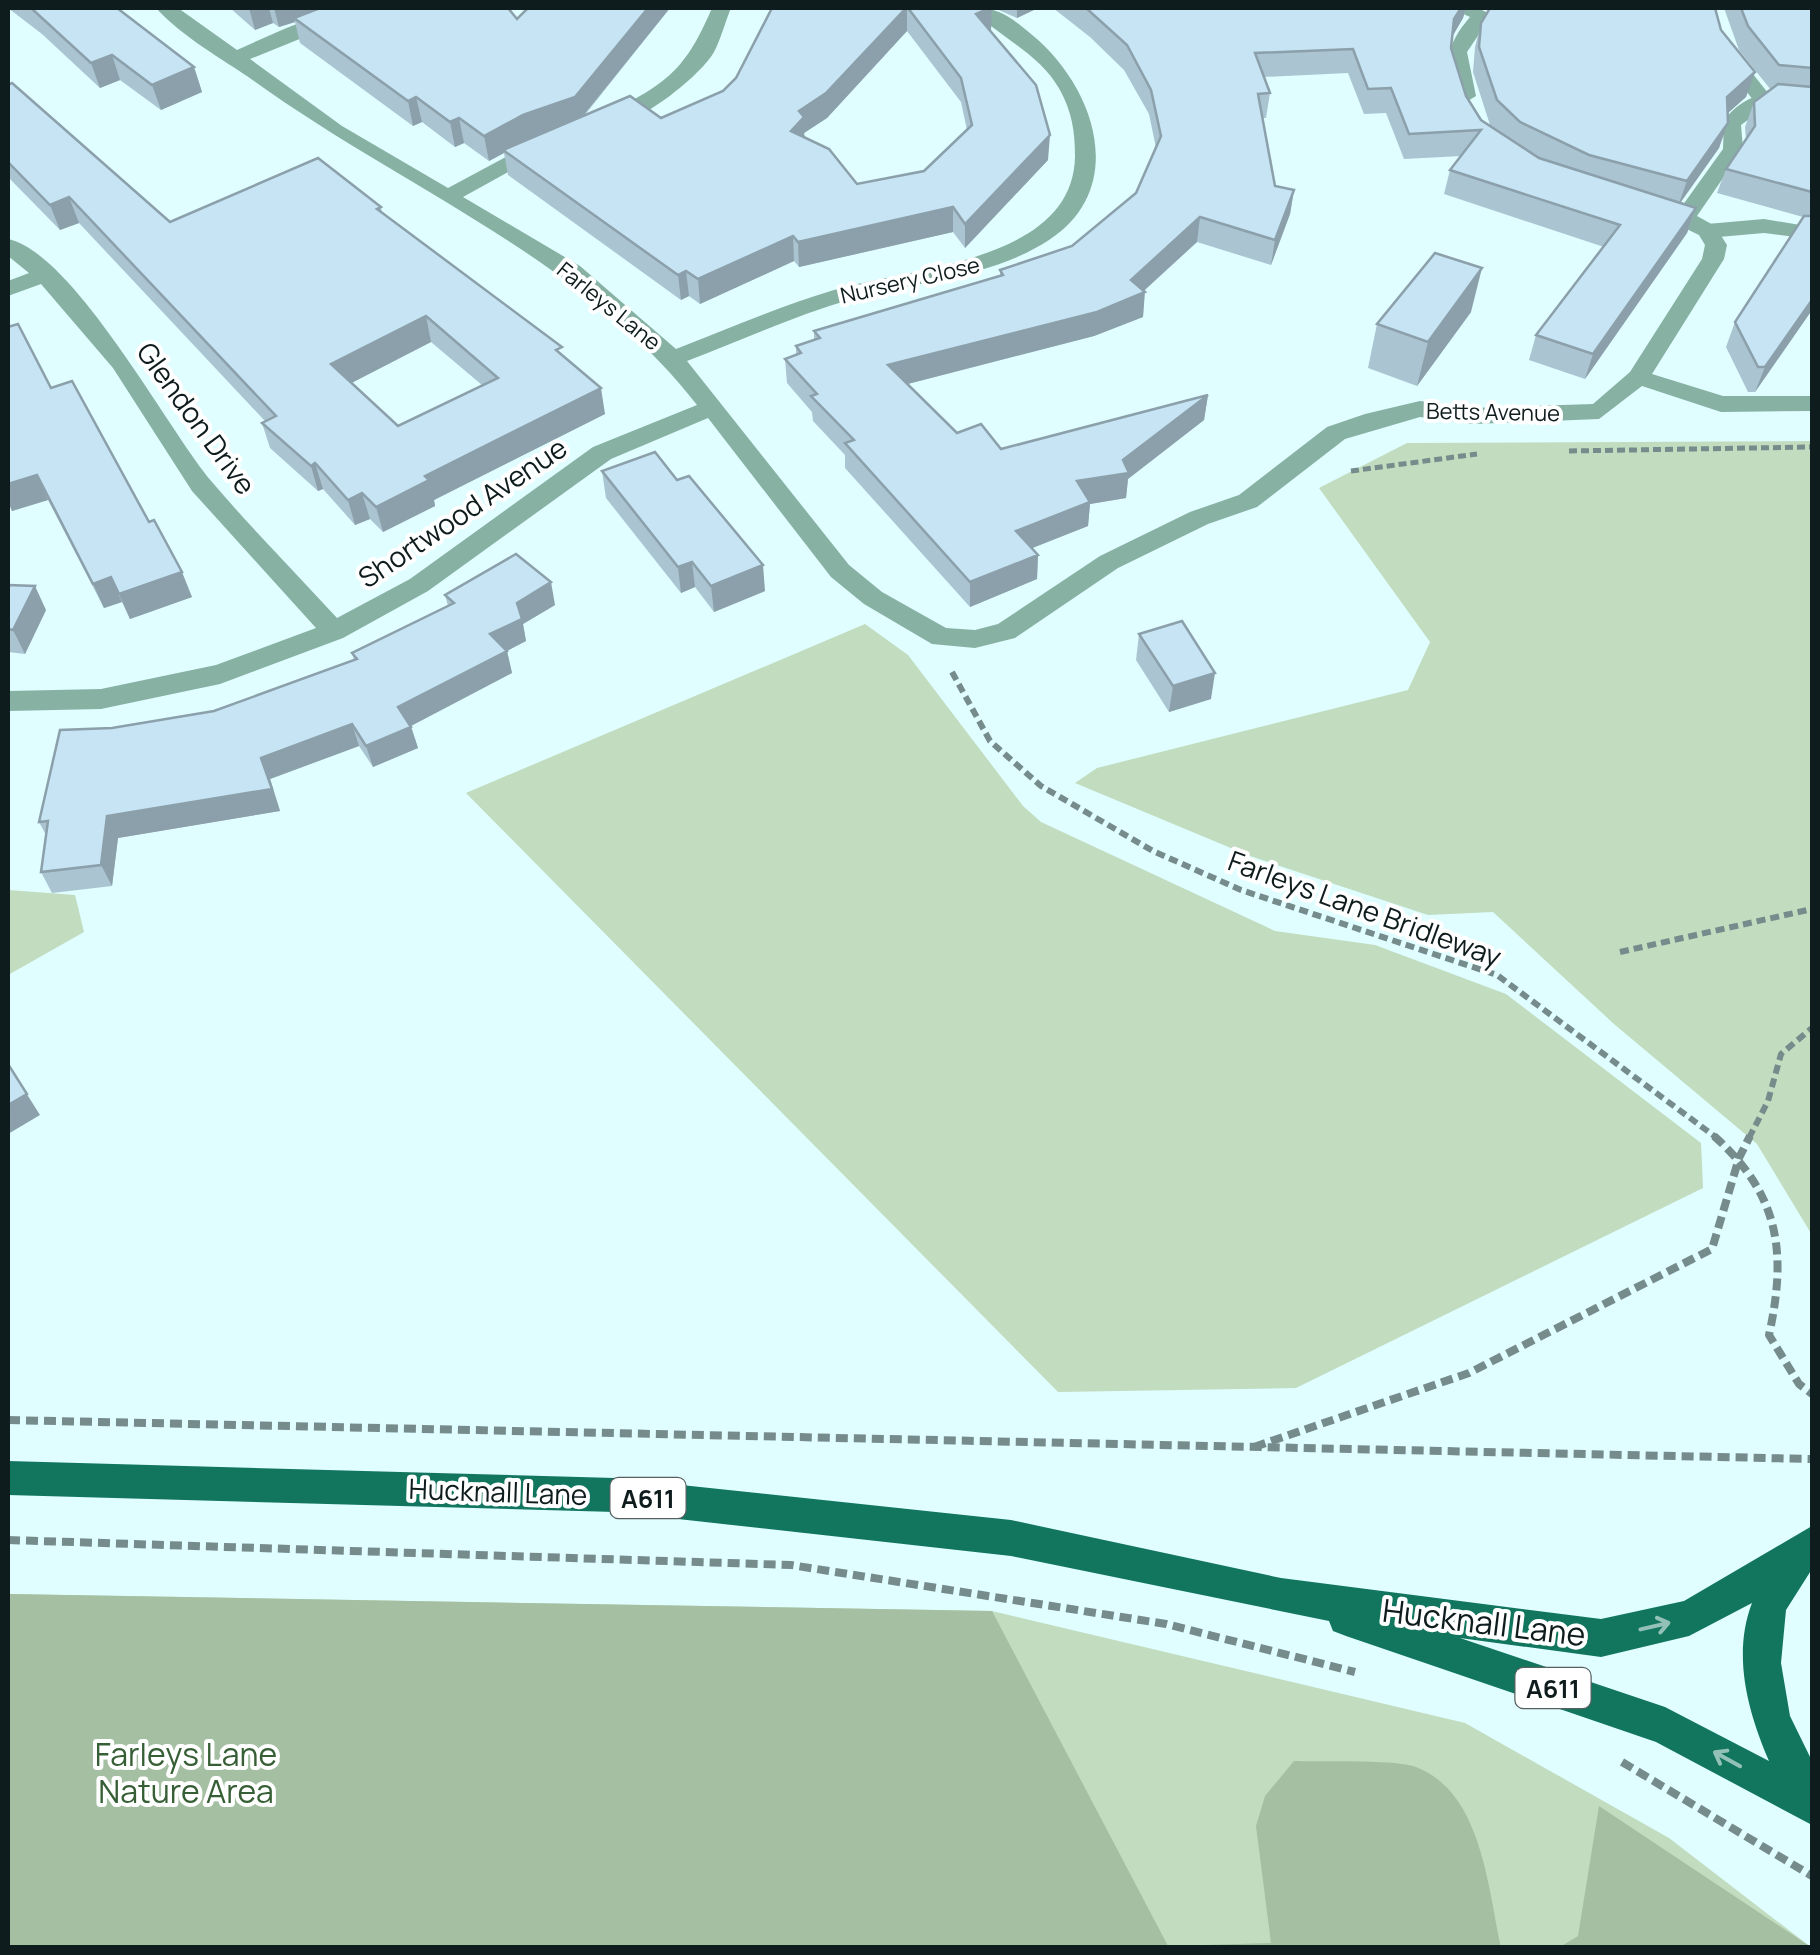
<svg xmlns="http://www.w3.org/2000/svg" width="1820" height="1955" font-family="Manrope,sans-serif">
	<style>
		.green { fill: #c1dcbf }
		.forest { fill: #a4bfa2 }
		.lines { fill: none; stroke-linecap: round; stroke-linejoin: round }
		.path-far2 { stroke: #768b8c; stroke-width: 5; stroke-dasharray: 8 4; stroke-linecap: butt }
		.path-far1 { stroke: #768b8c; stroke-width: 6; stroke-dasharray: 9 5; stroke-linecap: butt }
		.path { stroke: #768b8c; stroke-width: 8; stroke-dasharray: 12 6; stroke-linecap: butt }
		.lane { fill: #87b1a3; fill-rule: evenodd }
		.street { fill: #87b1a3; fill-rule: evenodd }
		.primary { fill: #12765f; fill-rule: evenodd }
		.wall { fill: #aac4d1; fill-rule: evenodd }
		.shaded-wall { fill: #8ba0aa }
		.building { fill: #c6e4f3; stroke: #8ba0aa; stroke-width: 2.5; fill-rule: evenodd }
		.oneway { stroke: #94c1b7 }
		.labels { text-anchor: middle; dominant-baseline: central; stroke-width: 8; stroke-linejoin: round; paint-order: stroke }
		.far-street-label { font-size: 22px; fill: #0f1c1d; stroke: #fff }
		.shield { fill: #fff; stroke: #576061; stroke-width: 2.5 }
		.shield-label { font-size: 25px; font-weight: bold; fill: #0f1c1d }
		.street-label { font-size: 28px; fill: #0f1c1d; stroke: #fff }
		.near-street-label { font-size: 32px; fill: #0f1c1d; stroke: #fff }
		.near-park-label { font-size: 32px; fill: #375f36; stroke: #fff }
	</style>
	<rect width="100%" height="100%" fill="#e0fdff"/>
	<g class="green">
		<polygon points="1812,441 1812,1235 1757,1144 1614,1024 1493,912 1428,915 1250,856 1075,783 1097,768 1408,690 1430,642 1319,488 1407,443"/>
		<polygon points="865,624 908,655 1023,806 1041,822 1275,931 1375,945 1506,994 1701,1143 1703,1188 1296,1388 1058,1392 466,793"/>
		<polygon points="8,890 75,895 84,932 8,975"/>
		<polygon points="8,1594 992,1611 1465,1723 1669,1838 1812,1948 8,1948"/>
	</g>
	<g class="forest">
		<path d="M8 1594 992 1611 1168 1946 1271 1943 1256 1826 1265 1796 1294 1761C1322 1762 1394 1759 1416 1767 1482 1792 1488 1889 1501 1947H8Z"/>
		<polygon points="1599,1806 1811,1947 1560,1947 1578,1936"/>
	</g>
	<g class="lines">
		<g class="path-far2">
			<polyline points="1569,451 1812,447"/>
			<polyline points="1351,471 1477,454"/>
		</g>
		<g class="path-far1">
			<polyline points="952,672 990,741 1041,786 1153,851 1241,890 1497,975 1717,1138"/>
			<polyline points="1620,952 1812,909"/>
			<polyline points="1749,1138 1768,1101 1781,1054 1812,1028"/>
		</g>
		<g class="path">
			<path d="M1714 1136C1780 1195 1787 1253 1769 1335L1799 1384 1812 1394"/>
			<polyline points="8,1420 1812,1459"/>
			<polyline points="1254,1447 1469,1373 1712,1249 1739,1158 1750,1136"/>
			<polyline points="8,1540 791,1565 1166,1624 1355,1672"/>
			<polyline points="1622,1762 1812,1876"/>
		</g>
		<g class="lane">
			<polygon points="1726,47 1733,49 1768,93 1768,101 1754,101 1719,57 1716,53"/>
			<polygon points="1764,219 1812,227 1812,239 1764,233 1707,238 1696,231 1707,224"/>
		</g>
		<g class="street">
			<path d="M156 8H178L237 50C284 29 325 8 376 8L250 59 342 126 448 188 534 142H548V150L463 197 580 266 676 349C729 329 780 306 834 290 909 268 1074 262 1075 156 1075 132 1072 112 1060 90 1039 52 999 38 971 8 997 6 1012 18 1031 34 1094 85 1130 187 1049 240 991 278 917 281 852 299 796 315 742 340 687 361L849 565 882 592 946 628 975 630 998 624 1100 556 1190 512 1239 495 1327 427 1365 414 1420 401 1473 408 1593 404 1630 372 1702 259 1705 245 1699 235 1643 208 1654 202 1680 209 1723 149 1724 120C1748 90 1777 89 1812 98V110L1768 105 1741 125 1743 149 1697 216 1715 226 1727 245 1724 259 1652 374 1723 396H1812V411L1721 412 1642 386 1599 419 1473 424 1420 417 1345 439 1257 507 1208 524 1118 568 1015 638 975 648 932 644 864 604 831 577 708 418 611 459 428 591 343 638 220 684 101 709 8 711V691L101 689 216 665 316 628 192 491 113 368 41 284 8 296V281L29 273 8 256V239C74 253 168 430 212 482 252 529 296 573 337 618L410 579 593 447 697 405C583 258 402 188 254 81 223 59 182 37 156 8Z"/>
			<path d="M712 8H731C725 22 721 39 714 52 700 77 629 133 601 126V118C664 83 683 76 712 8Z"/>
			<path d="M1450 8H1478L1492 15 1467 52 1476 96 1466 102 1456 96C1444 62 1446 45 1470 17Z"/>
		</g>
		<path class="primary" d="M8 1461 615 1478 1011 1520 1281 1578 1601 1619 1684 1601 1812 1526V1569L1786 1610 1781 1663 1790 1716 1812 1761V1825L1656 1742 1346 1636 1333 1631 1329 1621 1011 1556 615 1512 8 1495ZM1752 1603C1732 1655 1748 1712 1769 1761L1665 1707 1460 1638 1601 1657 1689 1636Z"/>
	</g>
	<g class="wall">
		<polygon points="8,8 117,8 194,67 202,92 161,110 120,80 100,88 42,34"/>
		<path d="M230 8H508L517 19 528 8H670L584 116 661 118 723 91 736 78 772 8H992L990 31 1048 160 965 248 953 232 799 267 794 261 700 304 689 296 681 300 508 175 504 153 489 161 464 143 455 147 422 122 413 126 300 43 295 22 279 27 273 23 255 30ZM907 31 961 102 967 130 924 171 857 184 805 138 804 133 827 118Z"/>
		<polygon points="994,8 1038,8 1017,18"/>
		<polygon points="1053,8 1466,8 1463,18 1452,37 1451,48 1466,96 1481,120 1497,131 1490,125 1473,72 1475,47 1481,23 1489,10 1484,8 1715,8 1721,30 1746,97 1727,113 1719,148 1680,203 1696,208 1687,233 1585,379 1529,360 1536,335 1604,247 1444,194 1450,170 1461,156 1404,159 1386,113 1364,114 1348,73 1264,77 1270,93 1266,118 1262,118 1275,186 1294,190 1290,214 1271,265 1197,242 1144,291 1143,317 1094,336 908,384 957,433 1001,449 1208,395 1204,420 1128,479 1126,498 1090,504 1088,526 1032,548 1038,555 1037,579 970,607 845,468 845,455 813,421 812,412 787,383 785,359 796,355 796,346 814,340 814,331 1000,276 1000,270 1072,246 1136,193 1156,148 1149,114 1124,70 1090,37"/>
		<polygon points="1724,8 1812,8 1812,310 1755,392 1748,392 1726,347 1735,322 1803,217 1717,193 1726,169 1746,140 1745,127 1754,102 1771,90 1739,50"/>
		<path d="M8 85 170 222 381 207 382 213 564 356 605 414 434 500 435 506 383 532 370 519 355 525 323 489 318 491 270 448 262 423 265 421 79 223 60 230 8 177ZM431 342 482 385 398 426 351 383Z"/>
		<polygon points="1471,312 1417,386 1368,368 1377,324"/>
		<polygon points="8,327 149,522 192,597 130,619 122,602 104,608 48,500 12,511 8,501"/>
		<polygon points="602,471 765,591 714,612 695,587 681,593 606,498"/>
		<polygon points="8,585 46,610 25,654 8,652"/>
		<polygon points="445,595 555,605 523,624 526,641 507,651 512,673 411,726 418,748 373,767 359,746 270,779 280,811 118,838 112,886 52,893 41,872 46,835 39,822 112,728 214,711 354,660 352,653 448,606"/>
		<polygon points="1139,634 1211,699 1169,712 1136,660"/>
	</g>
	<g class="shaded-wall">
		<polygon points="249,8 269,8 273,23 255,30"/>
		<polygon points="274,8 338,8 294,18 295,22 279,27"/>
		<polygon points="648,8 670,8 578,122 503,150 504,153 489,161 484,136"/>
		<polygon points="907,8 907,31 827,118 804,133 805,142 791,131 799,111"/>
		<polygon points="990,8 992,8 991,31 975,39 976,14"/>
		<polygon points="1017,8 1038,8 1017,18"/>
		<polygon points="1461,8 1466,8 1463,18 1448,44 1454,19"/>
		<polygon points="112,55 120,80 100,88 91,63"/>
		<polygon points="194,67 202,92 161,110 152,85"/>
		<polygon points="1755,72 1746,97 1718,122 1727,97"/>
		<polygon points="416,97 422,122 413,126 408,101"/>
		<polygon points="459,118 464,143 455,147 450,122"/>
		<polygon points="1728,123 1719,148 1678,206 1687,181"/>
		<polygon points="1050,135 1048,160 965,248 965,224"/>
		<polygon points="1294,190 1290,214 1271,265 1275,240"/>
		<polygon points="69,197 79,223 60,230 50,205"/>
		<polygon points="953,207 953,232 799,267 798,242"/>
		<polygon points="1696,208 1687,233 1585,379 1593,354"/>
		<polygon points="1200,217 1197,242 1140,294 1145,292 1143,317 1094,336 888,389 888,365 1131,280"/>
		<polygon points="793,236 794,261 700,304 698,279"/>
		<polygon points="1482,268 1471,312 1417,386 1428,342"/>
		<polygon points="686,271 689,296 681,300 678,275"/>
		<polygon points="1812,300 1812,310 1755,392 1765,367"/>
		<polygon points="426,316 431,342 338,390 331,364"/>
		<polygon points="601,388 605,414 434,500 435,506 383,532 376,507 425,476"/>
		<polygon points="1208,395 1204,420 1128,479 1126,498 1090,504 1088,526 1015,555 1016,531 1077,481 1123,460"/>
		<polygon points="315,463 323,489 318,491 311,466"/>
		<polygon points="37,475 48,500 12,511 8,501 8,484"/>
		<polygon points="362,493 370,519 355,525 348,500"/>
		<polygon points="1038,555 1037,579 970,607 970,582"/>
		<polygon points="692,562 695,587 681,593 678,567"/>
		<polygon points="763,565 765,591 714,612 711,586"/>
		<polygon points="182,572 192,597 130,619 119,594"/>
		<polygon points="111,577 122,602 104,608 93,584"/>
		<polygon points="551,582 555,605 523,624 526,641 495,657 490,634 517,603"/>
		<polygon points="35,586 46,610 25,654 13,630"/>
		<polygon points="507,651 512,673 405,729 398,707"/>
		<polygon points="1215,673 1211,699 1169,712 1173,686"/>
		<polygon points="352,724 359,746 270,779 280,811 118,838 112,886 101,865 107,816"/>
		<polygon points="411,727 418,748 373,767 366,746"/>
		<polygon points="16,1077 40,1115 8,1134 8,1105"/>
	</g>
	<g class="building">
		<polygon points="31,8 117,8 194,67 152,85 112,55 91,63"/>
		<polygon points="320,8 508,8 517,19 528,8 648,8 575,97 523,115 484,136 459,118 450,122 416,97 408,101 294,18"/>
		<polygon points="772,8 906,8 826,93 799,111 804,117 791,131 829,149 857,184 924,171 972,125 961,78 908,8 990,8 976,14 1036,85 1050,135 965,224 953,207 798,242 793,236 698,279 686,271 678,275 503,150 630,96 661,118 723,91 736,78"/>
		<polygon points="1086,8 1461,8 1454,19 1451,48 1466,96 1481,120 1539,158 1696,208 1593,354 1536,335 1620,225 1450,170 1481,130 1409,134 1391,88 1368,89 1353,49 1255,53 1270,93 1258,94 1275,186 1294,190 1275,240 1200,217 1131,280 1145,292 1097,312 888,365 957,433 981,424 1001,449 1208,395 1123,460 1129,473 1077,481 1090,502 1016,531 1038,555 970,582 845,443 854,440 811,396 817,394 785,359 801,353 796,346 820,338 814,331 1003,275 1000,270 1072,246 1136,193 1161,136 1151,90 1127,45"/>
		<polygon points="1490,8 1715,8 1721,30 1755,72 1727,97 1728,123 1687,181 1589,155 1520,122 1497,100 1479,47 1481,23"/>
		<polygon points="1741,8 1812,8 1812,68 1779,65 1748,26"/>
		<path d="M12 83 170 222 318 158 381 207 377 209 562 347 556 350 601 388 425 476 429 480 376 507 362 493 348 500 315 463 311 466 262 423 276 416 69 197 50 205 8 162V85ZM426 316 498 378 398 426 331 364Z"/>
		<polygon points="1778,84 1812,87 1812,192 1726,169 1755,126 1754,102"/>
		<polygon points="1804,216 1812,216 1812,300 1765,367 1758,367 1735,322"/>
		<polygon points="1435,253 1482,268 1428,342 1377,324"/>
		<polygon points="18,324 51,388 72,381 149,522 154,520 182,572 119,594 111,577 93,584 37,475 8,484 8,327"/>
		<polygon points="655,452 677,480 689,476 763,565 711,586 692,562 678,567 602,471"/>
		<polygon points="516,554 551,582 517,603 522,619 490,634 507,651 398,707 411,727 366,746 352,724 261,758 272,789 107,816 101,865 41,872 48,821 39,822 60,730 112,728 214,711 357,659 352,653 454,603 445,595"/>
		<polygon points="8,585 35,586 13,630 8,629"/>
		<polygon points="1182,621 1215,673 1173,686 1139,634"/>
		<polygon points="8,1064 27,1094 8,1105"/>
	</g>
	<defs><path id="oneway-shaft" d="M-6 0H5M1.5-3L5.5 0L1.5 3" fill="none" stroke-width="1.6" stroke-linecap="round" stroke-linejoin="round" transform="scale(2.5)"/></defs>
	<g class="oneway">
		<use href="#oneway-shaft" transform="translate(1655 1626) rotate(-13)"/>
		<use href="#oneway-shaft" transform="translate(1727 1759) rotate(-151)"/>
	</g>
	<g class="labels">
		<g class="far-street-label">
			<text transform="translate(910 280) rotate(-13)">Nursery Close</text>
			<text transform="translate(609 306) rotate(39)">Farleys Lane</text>
			<text transform="translate(1493 412) rotate(1)">Betts Avenue</text>
		</g>
		<g class="shield">
			<rect x="610.5" y="1478" width="75" height="40" rx="8"/>
			<rect x="1515.5" y="1668" width="75" height="40" rx="8"/>
		</g>
		<g class="shield-label">
			<text x="648" y="1498">A611</text>
			<text x="1553" y="1688">A611</text>
		</g>
		<g class="street-label">
			<text transform="translate(197 418) rotate(54)">Glendon Drive</text>
			<text transform="translate(462 512) rotate(-34)">Shortwood Avenue</text>
			<text transform="translate(1365 908) rotate(20)">Farleys Lane Bridleway</text>
			<text transform="translate(498 1491) rotate(2)">Hucknall Lane</text>
		</g>
		<g class="near-street-label">
			<text transform="translate(1484 1622) rotate(7)">Hucknall Lane</text>
		</g>
		<g class="near-park-label">
			<text x="186" y="1754">Farleys Lane<tspan x="186" dy="37">Nature Area</tspan></text>
		</g>
	</g>
	<rect width="1820" height="1955" fill="none" stroke="#0f1c1d" stroke-width="20"/>
</svg>
